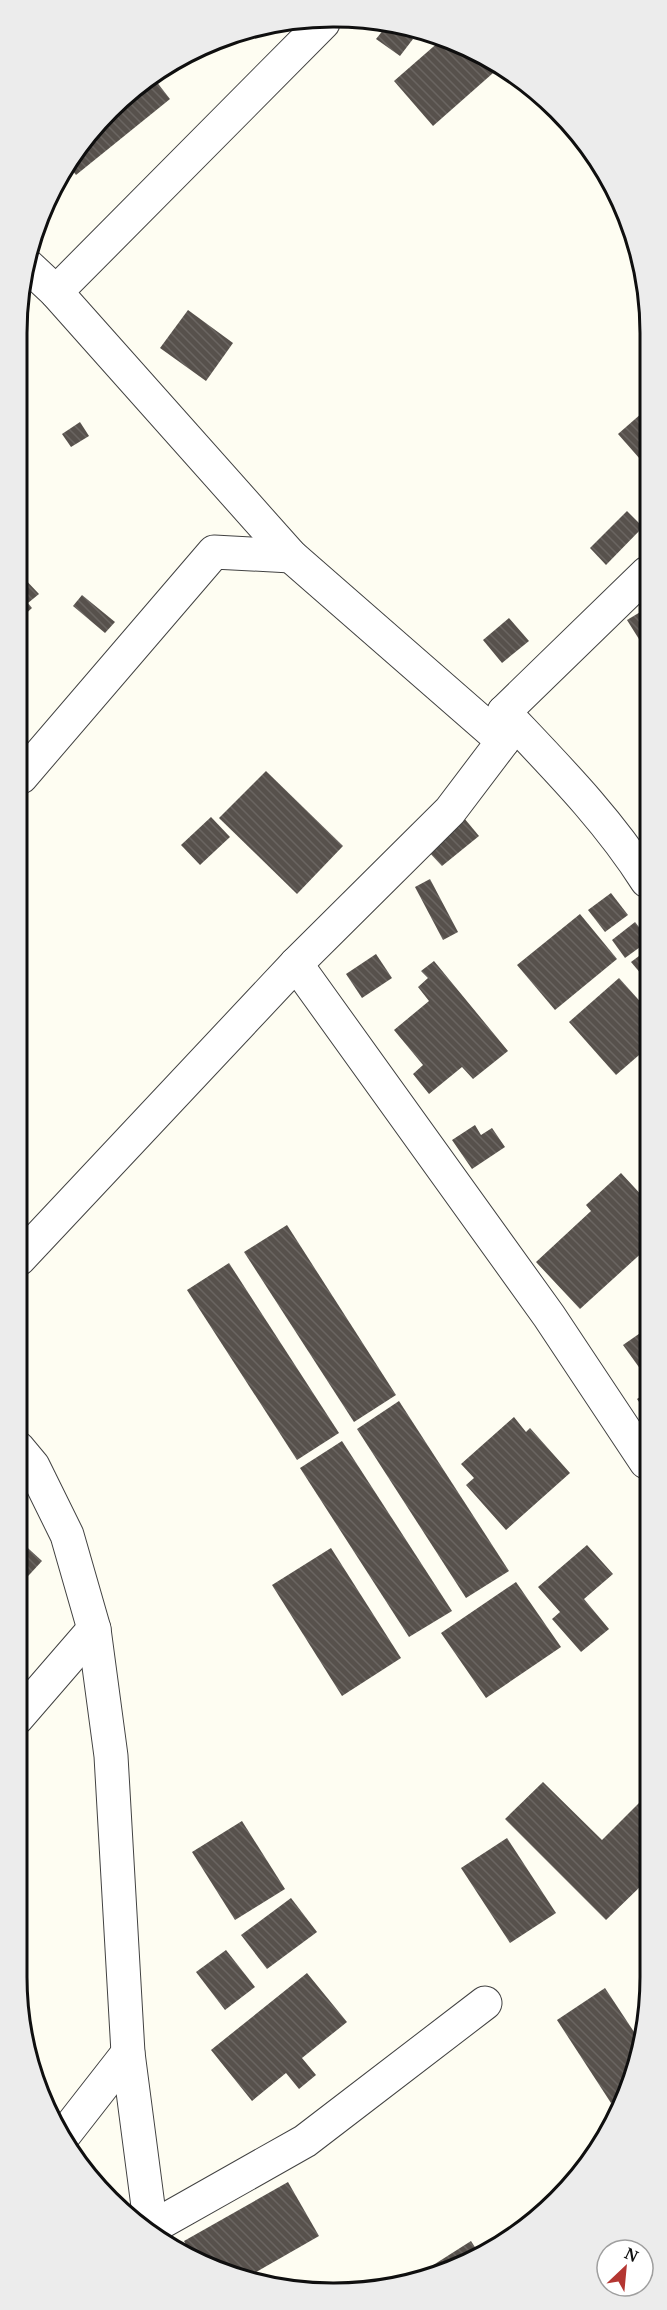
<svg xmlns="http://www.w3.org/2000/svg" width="667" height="2310" font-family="'Noto Serif',serif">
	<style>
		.building { fill: url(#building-back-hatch) }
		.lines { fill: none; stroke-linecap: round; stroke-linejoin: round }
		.minor-casing { stroke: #424242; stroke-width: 35 }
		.tertiary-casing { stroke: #424242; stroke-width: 35 }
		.minor { stroke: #fff; stroke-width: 33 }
		.tertiary { stroke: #fff; stroke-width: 33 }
		.rim { fill: none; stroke: #0f0f0f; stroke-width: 3 }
	</style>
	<defs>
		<pattern id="building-back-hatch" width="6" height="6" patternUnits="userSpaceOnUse" patternTransform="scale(1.5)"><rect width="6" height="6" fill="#57514c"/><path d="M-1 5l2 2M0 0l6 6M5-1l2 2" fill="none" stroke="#6a6561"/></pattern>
	</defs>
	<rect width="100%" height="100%" fill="#fefdf2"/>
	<g class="building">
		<polygon points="389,23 413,39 400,56 376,39"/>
		<polygon points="441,40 492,59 501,66 433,126 394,81"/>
		<polygon points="152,76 170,99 76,175 67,164 70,158"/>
		<polygon points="188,310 233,343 206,381 160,348"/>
		<polygon points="642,413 648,419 647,467 618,434"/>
		<polygon points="80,422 89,436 71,447 62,434"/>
		<polygon points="627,511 643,527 606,565 590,548"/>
		<polygon points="21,575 39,594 28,603 32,608 21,618"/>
		<polygon points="82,595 115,622 105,633 73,606"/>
		<polygon points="647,608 647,652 627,620"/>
		<polygon points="509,618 529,641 502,663 483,640"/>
		<polygon points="266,771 343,846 297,894 219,818"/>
		<polygon points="211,817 230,837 200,865 181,845"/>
		<polygon points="464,818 479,836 442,866 427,850"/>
		<polygon points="430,879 458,932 443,940 415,887"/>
		<polygon points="611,893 628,915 605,932 588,910"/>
		<polygon points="580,914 617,959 555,1010 517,965"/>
		<polygon points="635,922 647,937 647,942 625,958 612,940"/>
		<polygon points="647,950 647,981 631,962"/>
		<polygon points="376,954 392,978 362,998 346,974"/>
		<polygon points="434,961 508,1051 473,1079 462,1067 429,1094 413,1074 423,1065 394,1030 429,1001 418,987 428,978 421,971"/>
		<polygon points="619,978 646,1008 646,1049 616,1075 569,1022"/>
		<polygon points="475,1125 481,1135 492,1128 505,1147 472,1169 452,1140"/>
		<polygon points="621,1173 646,1200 646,1249 580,1309 536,1262 591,1211 586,1205"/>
		<polygon points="287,1225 396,1395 354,1422 244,1252"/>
		<polygon points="229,1263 339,1433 297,1460 187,1290"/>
		<polygon points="646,1329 646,1377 623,1345"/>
		<polygon points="646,1393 646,1412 637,1399"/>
		<polygon points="399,1401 509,1571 466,1598 357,1429"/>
		<polygon points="514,1417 526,1432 530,1428 570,1473 506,1530 466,1485 474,1478 461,1464"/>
		<polygon points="342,1441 452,1611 409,1637 300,1468"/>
		<polygon points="18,1539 42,1561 18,1587"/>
		<polygon points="587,1545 613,1574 584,1599 609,1629 581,1652 552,1619 560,1612 538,1587"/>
		<polygon points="331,1548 401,1658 342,1696 272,1585"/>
		<polygon points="516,1582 561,1647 486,1698 441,1633"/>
		<polygon points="543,1782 602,1840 645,1797 645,1882 606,1920 505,1819"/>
		<polygon points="242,1821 285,1889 235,1920 192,1852"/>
		<polygon points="507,1838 556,1913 510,1943 461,1868"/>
		<polygon points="291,1898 317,1932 267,1969 241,1935"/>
		<polygon points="226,1950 255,1987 225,2010 196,1972"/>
		<polygon points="307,1973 347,2022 302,2058 316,2075 299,2089 286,2073 252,2101 211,2050"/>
		<polygon points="605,1988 642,2044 623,2094 611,2103 557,2020"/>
		<polygon points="288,2182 319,2236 249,2276 196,2262 184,2241"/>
		<polygon points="471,2241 478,2252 431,2275 427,2269"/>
	</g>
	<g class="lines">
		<g class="minor-casing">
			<g id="minor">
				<polyline points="56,292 323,23"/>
				<path d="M504 712C555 766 607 818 647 881"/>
				<polyline points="21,777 214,552 291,556"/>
				<polyline points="296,964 549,1316 646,1462"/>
				<polyline points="17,1718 94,1629"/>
				<polyline points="64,2135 128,2053"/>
				<polyline points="151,2228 305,2141 485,2003"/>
			</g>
		</g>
		<g class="tertiary-casing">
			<g id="tertiary">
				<polyline points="26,264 56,292 291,556 503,741"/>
				<polyline points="19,1259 296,964 450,811 503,741 504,712 647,573"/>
				<polyline points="18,1448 33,1466 67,1535 94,1629 111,1756 128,2053 151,2229"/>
			</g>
		</g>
		<use href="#minor" class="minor"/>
		<use href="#tertiary" class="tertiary"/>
	</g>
	<path d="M0 0H667V2310H0ZM333 27H334A306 306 0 0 1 640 333V1977A306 306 0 0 1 334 2283H333A306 306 0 0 1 27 1977V333A306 306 0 0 1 333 27Z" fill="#ececec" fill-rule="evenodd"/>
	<path class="rim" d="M333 27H334A306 306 0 0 1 640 333V1977A306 306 0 0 1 334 2283H333A306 306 0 0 1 27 1977V333A306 306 0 0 1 333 27Z"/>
	<g transform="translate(625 2268) rotate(26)"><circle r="28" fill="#ffffff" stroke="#9f9f9f" stroke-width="1.5"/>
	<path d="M0-4.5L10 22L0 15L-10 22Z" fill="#b43632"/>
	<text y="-9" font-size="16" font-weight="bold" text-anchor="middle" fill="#0f0f0f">N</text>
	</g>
</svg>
